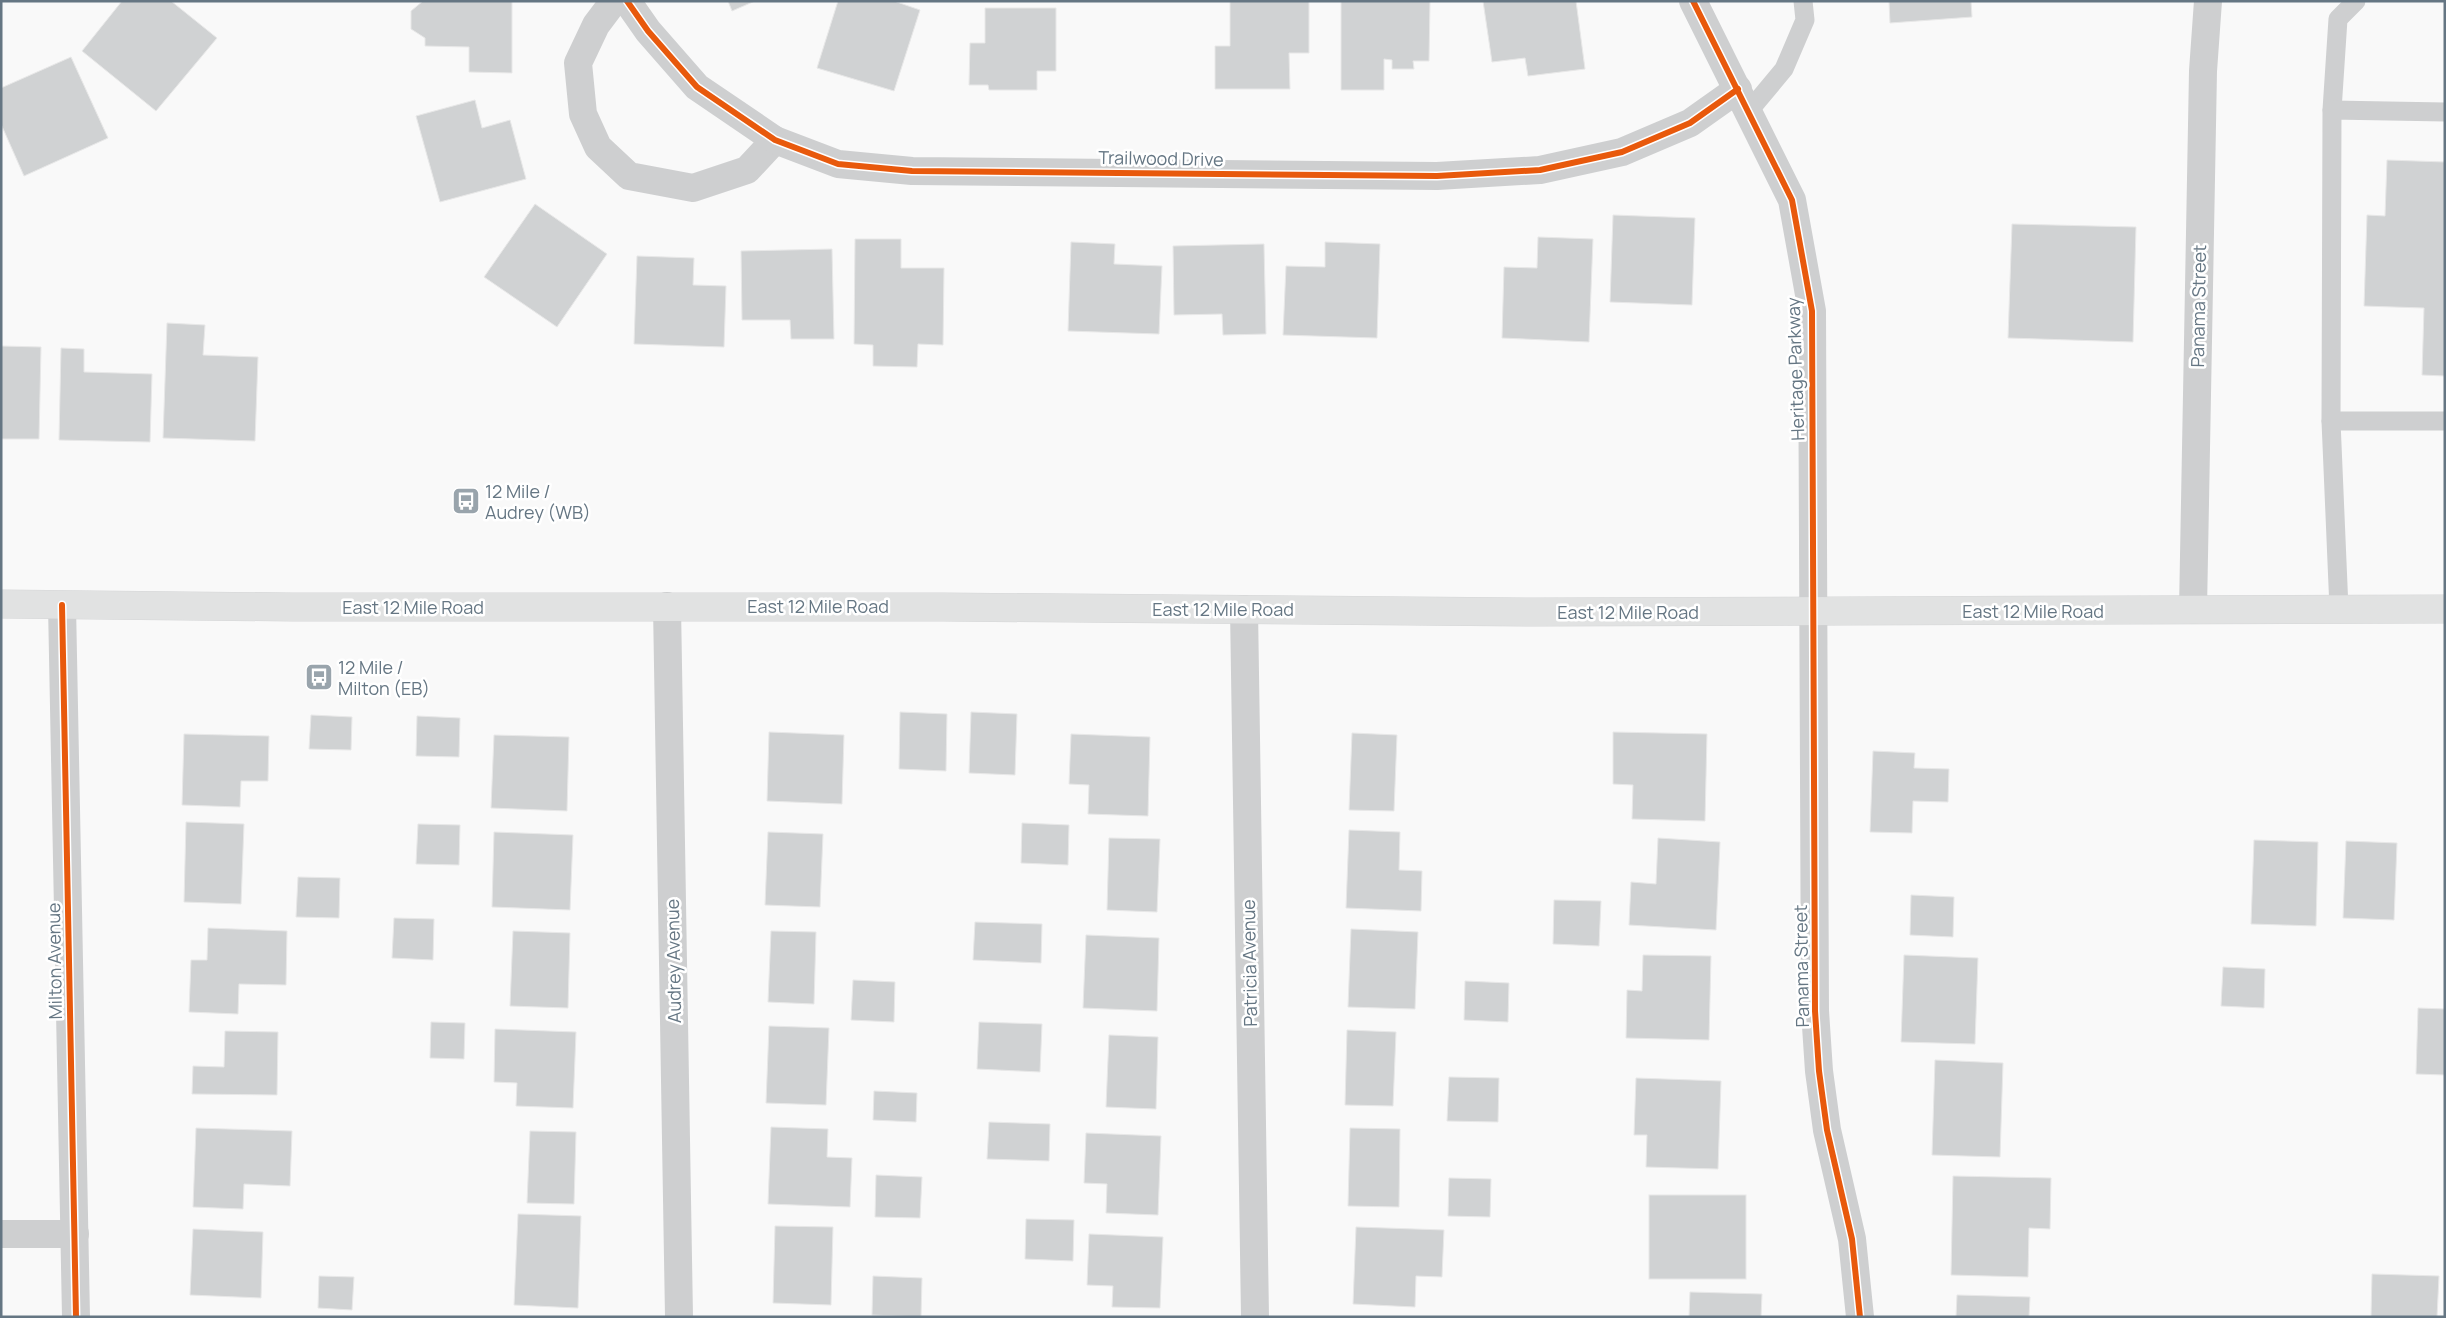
<svg xmlns="http://www.w3.org/2000/svg" width="2446" height="1318" font-family="Manrope,sans-serif">
	<style>
		.building { fill: #d0d2d3; stroke: #e8e8e8 }
		.lines { fill: none; stroke-linecap: round; stroke-linejoin: round }
		.secondary-casing { stroke: #d5d6d7; stroke-width: 29 }
		.service { stroke: #cecfd0; stroke-width: 19 }
		.minor { stroke: #cecfd0; stroke-width: 28 }
		.secondary { stroke: #e1e2e2; stroke-width: 28 }
		.cycleway-casing { stroke: #fff; stroke-width: 9 }
		.cycleway { stroke: #e8590c; stroke-width: 6 }
		.labels { text-anchor: middle; dominant-baseline: central; stroke-width: 5; stroke-linejoin: round; paint-order: stroke }
		.street-label { font-size: 18px; fill: #657683; stroke: #fff }
		.poi-label { font-size: 18px; fill: #657683; stroke: #fff; text-anchor: start }
	</style>
	<rect width="100%" height="100%" fill="#f9f9f9"/>
	<g class="building">
		<polygon points="122,1 171,1 217,38 156,111 82,51"/>
		<polygon points="512,1 512,73 469,72 469,47 425,46 425,38 411,29 411,11 423,1"/>
		<polygon points="728,1 755,1 732,11"/>
		<polygon points="838,1 894,1 920,10 894,91 817,68"/>
		<polygon points="1230,1 1309,1 1309,53 1289,53 1290,89 1215,89 1215,46 1230,46"/>
		<polygon points="1341,1 1430,1 1429,61 1413,61 1414,69 1392,69 1392,60 1384,59 1384,90 1341,90"/>
		<polygon points="1483,1 1576,1 1585,69 1528,76 1525,58 1492,62"/>
		<polygon points="1889,1 1971,1 1972,17 1890,23"/>
		<polygon points="985,8 1056,8 1056,71 1037,71 1037,90 989,90 988,85 969,85 970,43 985,43"/>
		<polygon points="71,57 108,138 24,176 1,124 1,88"/>
		<polygon points="475,100 482,128 510,120 526,179 440,202 416,116"/>
		<polygon points="2387,160 2445,162 2445,376 2422,375 2424,308 2364,306 2367,215 2385,216"/>
		<polygon points="535,204 607,254 557,327 484,277"/>
		<polygon points="1613,215 1695,218 1692,305 1610,302"/>
		<polygon points="2012,224 2136,227 2133,342 2008,338"/>
		<polygon points="1538,237 1593,239 1589,342 1502,338 1504,267 1537,268"/>
		<polygon points="855,239 901,239 901,268 944,268 943,345 918,344 917,367 873,366 873,345 854,344"/>
		<polygon points="1071,242 1115,244 1114,264 1162,266 1159,334 1068,331"/>
		<polygon points="1325,242 1380,244 1377,338 1283,335 1286,266 1325,267"/>
		<polygon points="1264,244 1266,334 1223,335 1222,314 1174,315 1173,246"/>
		<polygon points="832,249 834,339 791,339 790,320 742,320 741,251"/>
		<polygon points="637,256 694,258 693,285 726,286 724,347 634,344"/>
		<polygon points="167,323 205,325 203,355 258,357 255,441 163,438"/>
		<polygon points="1,346 41,347 39,439 1,439"/>
		<polygon points="61,348 84,349 84,372 152,374 150,442 59,440"/>
		<polygon points="900,712 947,714 946,771 899,769"/>
		<polygon points="971,712 1017,714 1015,775 969,773"/>
		<polygon points="311,715 352,717 351,750 309,749"/>
		<polygon points="417,716 460,718 459,757 416,756"/>
		<polygon points="769,732 844,735 842,804 767,801"/>
		<polygon points="1613,732 1707,734 1705,821 1632,819 1633,785 1613,784"/>
		<polygon points="1352,733 1397,735 1394,811 1349,810"/>
		<polygon points="184,734 269,736 268,781 241,781 240,807 182,805"/>
		<polygon points="1071,734 1150,737 1148,816 1088,814 1089,785 1069,784"/>
		<polygon points="494,735 569,737 567,811 491,808"/>
		<polygon points="1873,751 1915,753 1914,768 1949,769 1948,802 1913,801 1912,833 1870,832"/>
		<polygon points="186,822 244,824 241,904 184,902"/>
		<polygon points="1022,823 1069,825 1068,865 1021,863"/>
		<polygon points="418,824 460,825 459,865 416,864"/>
		<polygon points="1349,830 1400,832 1399,870 1422,871 1421,911 1346,908"/>
		<polygon points="494,832 573,835 570,910 492,907"/>
		<polygon points="768,832 823,834 820,907 765,905"/>
		<polygon points="1109,838 1160,839 1157,912 1107,910"/>
		<polygon points="1658,838 1720,842 1716,930 1629,925 1631,882 1656,884"/>
		<polygon points="2254,840 2318,842 2316,926 2251,924"/>
		<polygon points="2346,841 2397,843 2394,920 2343,918"/>
		<polygon points="298,877 340,878 339,918 296,917"/>
		<polygon points="1911,895 1954,897 1953,937 1910,935"/>
		<polygon points="1554,900 1601,901 1599,946 1553,944"/>
		<polygon points="394,918 434,919 433,960 392,958"/>
		<polygon points="975,922 1042,924 1041,963 973,960"/>
		<polygon points="208,928 287,931 286,985 239,984 238,1014 189,1012 191,960 207,960"/>
		<polygon points="1351,929 1418,932 1415,1009 1348,1007"/>
		<polygon points="513,931 570,933 568,1008 510,1006"/>
		<polygon points="771,931 816,932 814,1004 768,1002"/>
		<polygon points="1086,935 1159,938 1157,1011 1083,1008"/>
		<polygon points="1643,955 1711,956 1709,1040 1626,1038 1627,990 1642,991"/>
		<polygon points="1904,955 1978,958 1975,1044 1901,1042"/>
		<polygon points="2223,967 2265,969 2264,1008 2221,1006"/>
		<polygon points="853,980 895,982 894,1022 851,1020"/>
		<polygon points="1465,981 1509,983 1508,1022 1464,1020"/>
		<polygon points="2418,1008 2445,1009 2445,1075 2416,1074"/>
		<polygon points="431,1022 465,1023 464,1059 430,1058"/>
		<polygon points="979,1022 1042,1024 1040,1072 977,1069"/>
		<polygon points="769,1026 829,1028 826,1105 766,1103"/>
		<polygon points="495,1029 576,1032 573,1108 516,1106 517,1083 494,1082"/>
		<polygon points="1347,1030 1396,1032 1393,1106 1345,1105"/>
		<polygon points="225,1031 278,1032 277,1095 192,1094 193,1066 224,1067"/>
		<polygon points="1109,1035 1158,1037 1156,1109 1106,1107"/>
		<polygon points="1935,1060 2003,1063 2000,1157 1932,1155"/>
		<polygon points="1449,1077 1499,1078 1498,1122 1447,1121"/>
		<polygon points="1636,1078 1721,1081 1718,1169 1646,1167 1647,1135 1634,1135"/>
		<polygon points="874,1091 917,1093 916,1122 873,1120"/>
		<polygon points="989,1122 1050,1124 1049,1161 987,1159"/>
		<polygon points="771,1127 828,1129 827,1157 852,1158 850,1207 768,1204"/>
		<polygon points="196,1128 292,1131 290,1186 244,1184 243,1209 193,1207"/>
		<polygon points="1350,1128 1400,1129 1399,1207 1348,1206"/>
		<polygon points="530,1131 576,1132 574,1204 527,1203"/>
		<polygon points="1086,1133 1161,1136 1158,1215 1106,1213 1107,1184 1084,1183"/>
		<polygon points="876,1175 922,1177 920,1218 875,1217"/>
		<polygon points="1953,1176 2051,1178 2050,1229 2029,1228 2028,1277 1951,1275"/>
		<polygon points="1449,1178 1491,1179 1490,1217 1448,1216"/>
		<rect x="1649" y="1195" width="97" height="84"/>
		<polygon points="518,1214 581,1216 578,1308 514,1305"/>
		<polygon points="1026,1219 1074,1220 1073,1261 1025,1259"/>
		<polygon points="775,1226 833,1227 831,1305 773,1303"/>
		<polygon points="1356,1227 1444,1230 1442,1277 1416,1276 1415,1307 1353,1304"/>
		<polygon points="193,1229 263,1232 261,1298 190,1295"/>
		<polygon points="1089,1234 1163,1237 1160,1308 1112,1307 1113,1286 1087,1285"/>
		<polygon points="2372,1274 2439,1276 2437,1317 2371,1317"/>
		<polygon points="319,1276 354,1277 352,1310 318,1308"/>
		<polygon points="873,1276 922,1278 921,1317 872,1315"/>
		<polygon points="1690,1292 1762,1294 1761,1317 1689,1317"/>
		<polygon points="1957,1295 2030,1297 2029,1317 1956,1317"/>
	</g>
	<g class="lines">
		<g class="secondary-casing">
			<polyline id="secondary" points="1,604 292,607 943,607 1535,612 2445,609"/>
		</g>
		<g class="service">
			<polyline points="2332,110 2338,19 2356,1"/>
			<polyline points="1749,111 1784,69 1805,20 1803,1"/>
			<polyline points="2331,421 2445,421"/>
			<polyline points="2339,609 2331,421 2332,110 2445,112"/>
		</g>
		<g class="minor">
			<polyline points="614,1 596,25 578,63 583,114 598,147 629,176 693,188 747,170 775,140"/>
			<polyline points="627,1 648,31 697,87 775,140 838,164 912,171 1437,176 1540,170 1622,152 1690,123 1738,89"/>
			<polyline points="1693,1 1792,200 1812,311 1815,1011 1819,1071 1827,1130 1852,1239 1860,1317"/>
			<polyline points="62,605 76,1317"/>
			<polyline points="667,606 679,1317"/>
			<polyline points="1244,609 1255,1317"/>
			<polyline points="2193,610 2203,71 2208,1"/>
			<polyline points="1,1234 75,1234"/>
		</g>
		<use href="#secondary" class="secondary"/>
		<g class="cycleway-casing">
			<g id="cycleway">
				<polyline points="627,1 648,31 697,87 775,140 838,164 912,171 1437,176 1540,170 1622,152 1690,123 1738,89"/>
				<polyline points="1693,1 1792,200 1812,311 1815,1011 1819,1071 1827,1130 1852,1239 1860,1317"/>
				<polyline points="62,605 76,1317"/>
			</g>
		</g>
		<use href="#cycleway" class="cycleway"/>
	</g>
	<defs>
		<g id="bus-square" transform="scale(1.4375)"><rect x="-9" y="-9" width="18" height="18" rx="4" fill="#99a4ac" stroke="#fff"/><path d="M-5-6H5V4H4V6H2V4H-2V6H-4V4H-5ZM-3.5-4V0h7V-4ZM-3.5 1.2v1.5H-2V1.2ZM2 1.2v1.5H3.5V1.2Z" fill="#fff"/></g>
	</defs>
	<g fill-rule="evenodd">
		<use href="#bus-square" x="466" y="501"/>
		<use href="#bus-square" x="319" y="677"/>
	</g>
	<g class="labels">
		<g class="street-label">
			<text transform="translate(1161 158) rotate(1)">Trailwood Drive</text>
			<text transform="translate(2198 306) rotate(-89)">Panama Street</text>
			<text transform="translate(1795 369) rotate(-92)">Heritage Parkway</text>
			<text x="818" y="606">East 12 Mile Road</text>
			<text x="413" y="607">East 12 Mile Road</text>
			<text x="1223" y="609">East 12 Mile Road</text>
			<text x="2033" y="611">East 12 Mile Road</text>
			<text x="1628" y="612">East 12 Mile Road</text>
			<text transform="translate(54 961) rotate(-91)">Milton Avenue</text>
			<text transform="translate(673 961) rotate(-91)">Audrey Avenue</text>
			<text transform="translate(1249 963) rotate(-91)">Patricia Avenue</text>
			<text transform="translate(1801 966) rotate(-91)">Panama Street</text>
		</g>
		<g class="poi-label">
			<text x="485" y="491">12 Mile /<tspan x="485" dy="21">Audrey (WB)</tspan></text>
			<text x="338" y="667">12 Mile /<tspan x="338" dy="21">Milton (EB)</tspan></text>
		</g>
	</g>
	<rect width="2446" height="1318" fill="none" stroke="#657683" stroke-width="5"/>
</svg>
